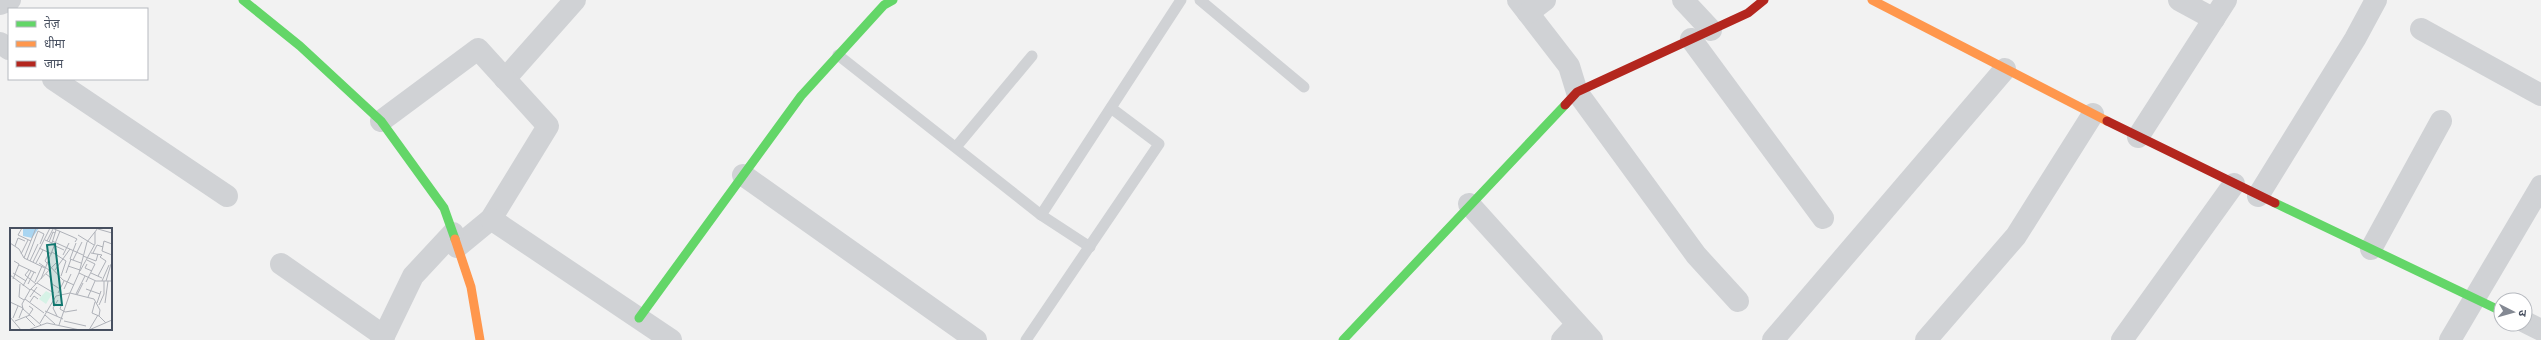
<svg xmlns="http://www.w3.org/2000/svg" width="2541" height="340" font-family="'PT Sans','Noto Sans Devanagari',sans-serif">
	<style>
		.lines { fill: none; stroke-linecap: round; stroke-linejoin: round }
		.lane { stroke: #d0d2d5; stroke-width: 11 }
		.street { stroke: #d0d2d5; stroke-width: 22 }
		.fast { stroke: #63d668; stroke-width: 9 }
		.slow { stroke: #ff974d; stroke-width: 9 }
		.jam { stroke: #b3261e; stroke-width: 9 }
		.inset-road { fill: none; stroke: #aeb1b8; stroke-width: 1 }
		.view { fill: #0f766e; fill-opacity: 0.15; stroke: #0f766e; stroke-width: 2 }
		.inset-edge { fill: none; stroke: #485060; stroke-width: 2 }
	</style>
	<rect width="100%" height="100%" fill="#f2f2f2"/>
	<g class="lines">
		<g class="lane">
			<polyline points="1200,0 1304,87"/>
			<polyline points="838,55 1041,215 1090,247"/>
			<polyline points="956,147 1032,56"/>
			<polyline points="1041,215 1181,0"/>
			<polyline points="1026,340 1159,144 1111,108"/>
		</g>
		<g class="street">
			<polyline points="1518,0 1569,66 1577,92 1696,255 1738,301"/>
			<polyline points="1683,0 1711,30"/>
			<polyline points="2179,0 2214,19"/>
			<polyline points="0,4 10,0"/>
			<polyline points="1528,13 1545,0"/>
			<polyline points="2421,29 2541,95"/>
			<polyline points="1691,39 1823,218"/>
			<polyline points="0,43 9,49"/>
			<polyline points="53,79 227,196"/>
			<polyline points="505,79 575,0"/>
			<polyline points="381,121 478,49 548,126 491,219 457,247"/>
			<polyline points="2138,137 2226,0"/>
			<polyline points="743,175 976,340"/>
			<polyline points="2258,196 2355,39 2376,0"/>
			<polyline points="1469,204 1592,340"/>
			<polyline points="491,219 671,340"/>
			<polyline points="2371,249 2441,121"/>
			<polyline points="281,264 384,336"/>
			<polyline points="2525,322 2541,330"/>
			<polyline points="382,340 413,276 453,233"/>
			<polyline points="1562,340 1577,324"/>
			<polyline points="1773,340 2005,69"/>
			<polyline points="1926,340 2016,236 2093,114"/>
			<polyline points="2122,340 2234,184"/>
			<polyline points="2450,340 2541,186"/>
		</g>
		<g class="fast">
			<polyline points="243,0 300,46 381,121 444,208 455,239"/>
			<polyline points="2275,203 2501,311"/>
			<polyline points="639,318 801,96 884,5 893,0"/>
			<polyline points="1343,340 1565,105"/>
		</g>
		<g class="slow">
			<polyline points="1872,0 2107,121"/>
			<polyline points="455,239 471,287 480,340"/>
		</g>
		<g class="jam">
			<polyline points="1565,105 1577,92 1748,13 1764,0"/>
			<polyline points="2107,121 2275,203"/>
		</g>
	</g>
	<g transform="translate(10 228)">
		<rect width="102" height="102" fill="#f2f2f2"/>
		<path d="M36 63 42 66 36 76 29 71Z" fill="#d6f2e6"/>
		<path d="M13 0H29L22 10 13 8Z" fill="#a9d5f1"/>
		<path class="inset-road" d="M12 0 8 7 21 13M42 0 63 9 67 11 65 14M88 0 77 14 69 45 60 65 84 71 90 82 89 88 96 95M88 1 102 5M68 7 84 17M35 12 42 15 46 2M37 13 43 1M42 13 73 27M39 14 43 4 45 5M0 15 9 21 14 30 35 40M66 15 60 31 71 35M41 16 54 22M102 16 94 13 92 23 102 27M5 18 8 10 15 13M29 20 42 26M42 24 56 33 51 48M39 25 35 33 53 52 64 57M81 25 92 27 90 29 96 33 88 48M83 25 87 17 93 19M11 26 18 12M53 27 59 15M73 28 86 33 88 26M14 30 26 0M17 32 28 3 34 6 30 16M63 32 72 14M20 33 28 16M23 34 40 0M26 35 33 22M29 35 39 42M77 36 75 40 82 43M9 37 26 45M58 38 70 42M19 42 15 47 26 56M45 42 60 21M70 43 85 16V4M3 45 16 53M56 45 61 31M69 45 86 53H102M81 45 92 50M36 46 40 49 42 56 50 61M0 47 20 62M3 51 9 36 4 33M31 51 50 3M92 53 99 37M96 53 101 36M25 54 32 38M76 54 85 36 77 32M27 55 44 65M10 56 9 69 14 72M18 56 24 44M13 58 21 43M21 61 31 68M54 61 61 46M76 61 90 66M48 65 54 53M66 66 75 48M67 67 73 55M20 69 27 59M78 69 85 53M15 71 34 85M0 74 13 80 9 90M20 74 24 68 28 71M85 74 82 85 89 88M87 75 91 63M95 75 98 53M89 77 94 66V53M19 78 23 81 19 87M51 78 50 81 55 84 67 82M35 83 53 91M35 87 45 96M47 88 43 80 48 72M0 89 11 102M16 89 25 98M3 90 8 78M5 93 20 87M54 93 76 98M30 95 46 68 60 65 49 97M31 97 13 81 12 76 20 62 46 35M18 102 37 95 70 102M79 102 88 87M79 102 102 92"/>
		<path class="view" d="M45 16 52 77H44L37 17Z"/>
		<rect width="102" height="102" class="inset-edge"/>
	</g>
	<rect x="8" y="8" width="140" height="72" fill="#ffffff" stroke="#b6b9bf"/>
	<rect x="16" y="21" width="20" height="6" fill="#63d668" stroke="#b6b9bf"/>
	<text x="44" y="28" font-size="12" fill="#485060">तेज़</text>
	<rect x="16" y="41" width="20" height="6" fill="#ff974d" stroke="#b6b9bf"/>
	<text x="44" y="48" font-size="12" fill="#485060">धीमा</text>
	<rect x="16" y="61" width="20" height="6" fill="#b3261e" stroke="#b6b9bf"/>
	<text x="44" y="68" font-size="12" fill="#485060">जाम</text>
	<g transform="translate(2513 312) rotate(96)"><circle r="19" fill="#ffffff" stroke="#b6b9bf"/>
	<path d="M0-3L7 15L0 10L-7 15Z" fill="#848993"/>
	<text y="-6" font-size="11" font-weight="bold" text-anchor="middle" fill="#485060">उ</text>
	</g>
</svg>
